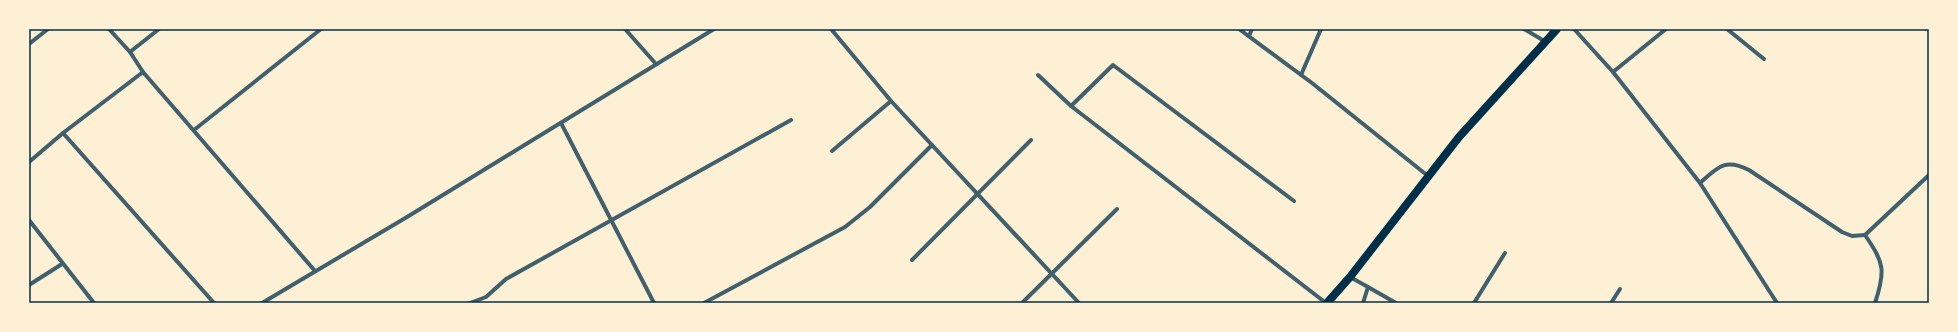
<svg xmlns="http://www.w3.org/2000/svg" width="1958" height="332" font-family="Quicksand,sans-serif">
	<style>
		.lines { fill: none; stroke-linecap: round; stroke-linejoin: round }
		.minor { stroke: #3f606c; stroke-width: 4 }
		.secondary { stroke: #003049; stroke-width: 8 }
		.neatline { fill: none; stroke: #003049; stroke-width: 1.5 }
	</style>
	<rect width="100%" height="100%" fill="#fdf0d5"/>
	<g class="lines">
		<g class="minor">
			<polyline points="109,29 130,52 143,72 315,271"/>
			<polyline points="625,29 656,64"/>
			<polyline points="831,29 891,101 1079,303"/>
			<polyline points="1239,29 1312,83 1428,176"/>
			<polyline points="1524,29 1546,42"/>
			<polyline points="1574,29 1613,72 1700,183 1777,303"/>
			<polyline points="1727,29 1764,59"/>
			<polyline points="1249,36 1252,29"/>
			<polyline points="29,44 48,29"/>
			<polyline points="130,52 159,29"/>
			<polyline points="1613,72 1666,29"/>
			<polyline points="1038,75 1071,106 1326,303"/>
			<polyline points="1301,75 1321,29"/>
			<polyline points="1071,106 1113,65 1294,201"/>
			<polyline points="561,123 654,303"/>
			<polyline points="194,130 321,29"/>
			<polyline points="63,133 214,303"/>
			<polyline points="832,151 891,101"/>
			<polyline points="29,162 63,133 143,72"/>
			<path d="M1700 183C1718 167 1725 158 1749 170L1842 232 1852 236 1865 235"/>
			<polyline points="29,220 94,303"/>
			<polyline points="912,260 1031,140"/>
			<polyline points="1350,277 1368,287 1363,303"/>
			<polyline points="29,285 62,264"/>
			<polyline points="1368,287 1396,303"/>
			<polyline points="262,303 407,217 714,29"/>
			<polyline points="470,303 486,297 506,279 791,120"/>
			<polyline points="704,303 845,227 870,207 932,145"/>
			<polyline points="1022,303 1117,209"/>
			<polyline points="1474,303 1505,253"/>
			<polyline points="1611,303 1620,289"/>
			<path d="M1875 303C1886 270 1884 263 1865 235L1929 175"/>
		</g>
		<polyline class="secondary" points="1327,303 1350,277 1459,137 1557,29"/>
	</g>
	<rect width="1958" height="332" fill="none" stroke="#fdf0d5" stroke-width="60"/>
	<rect x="30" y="30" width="1898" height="272" class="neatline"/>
</svg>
